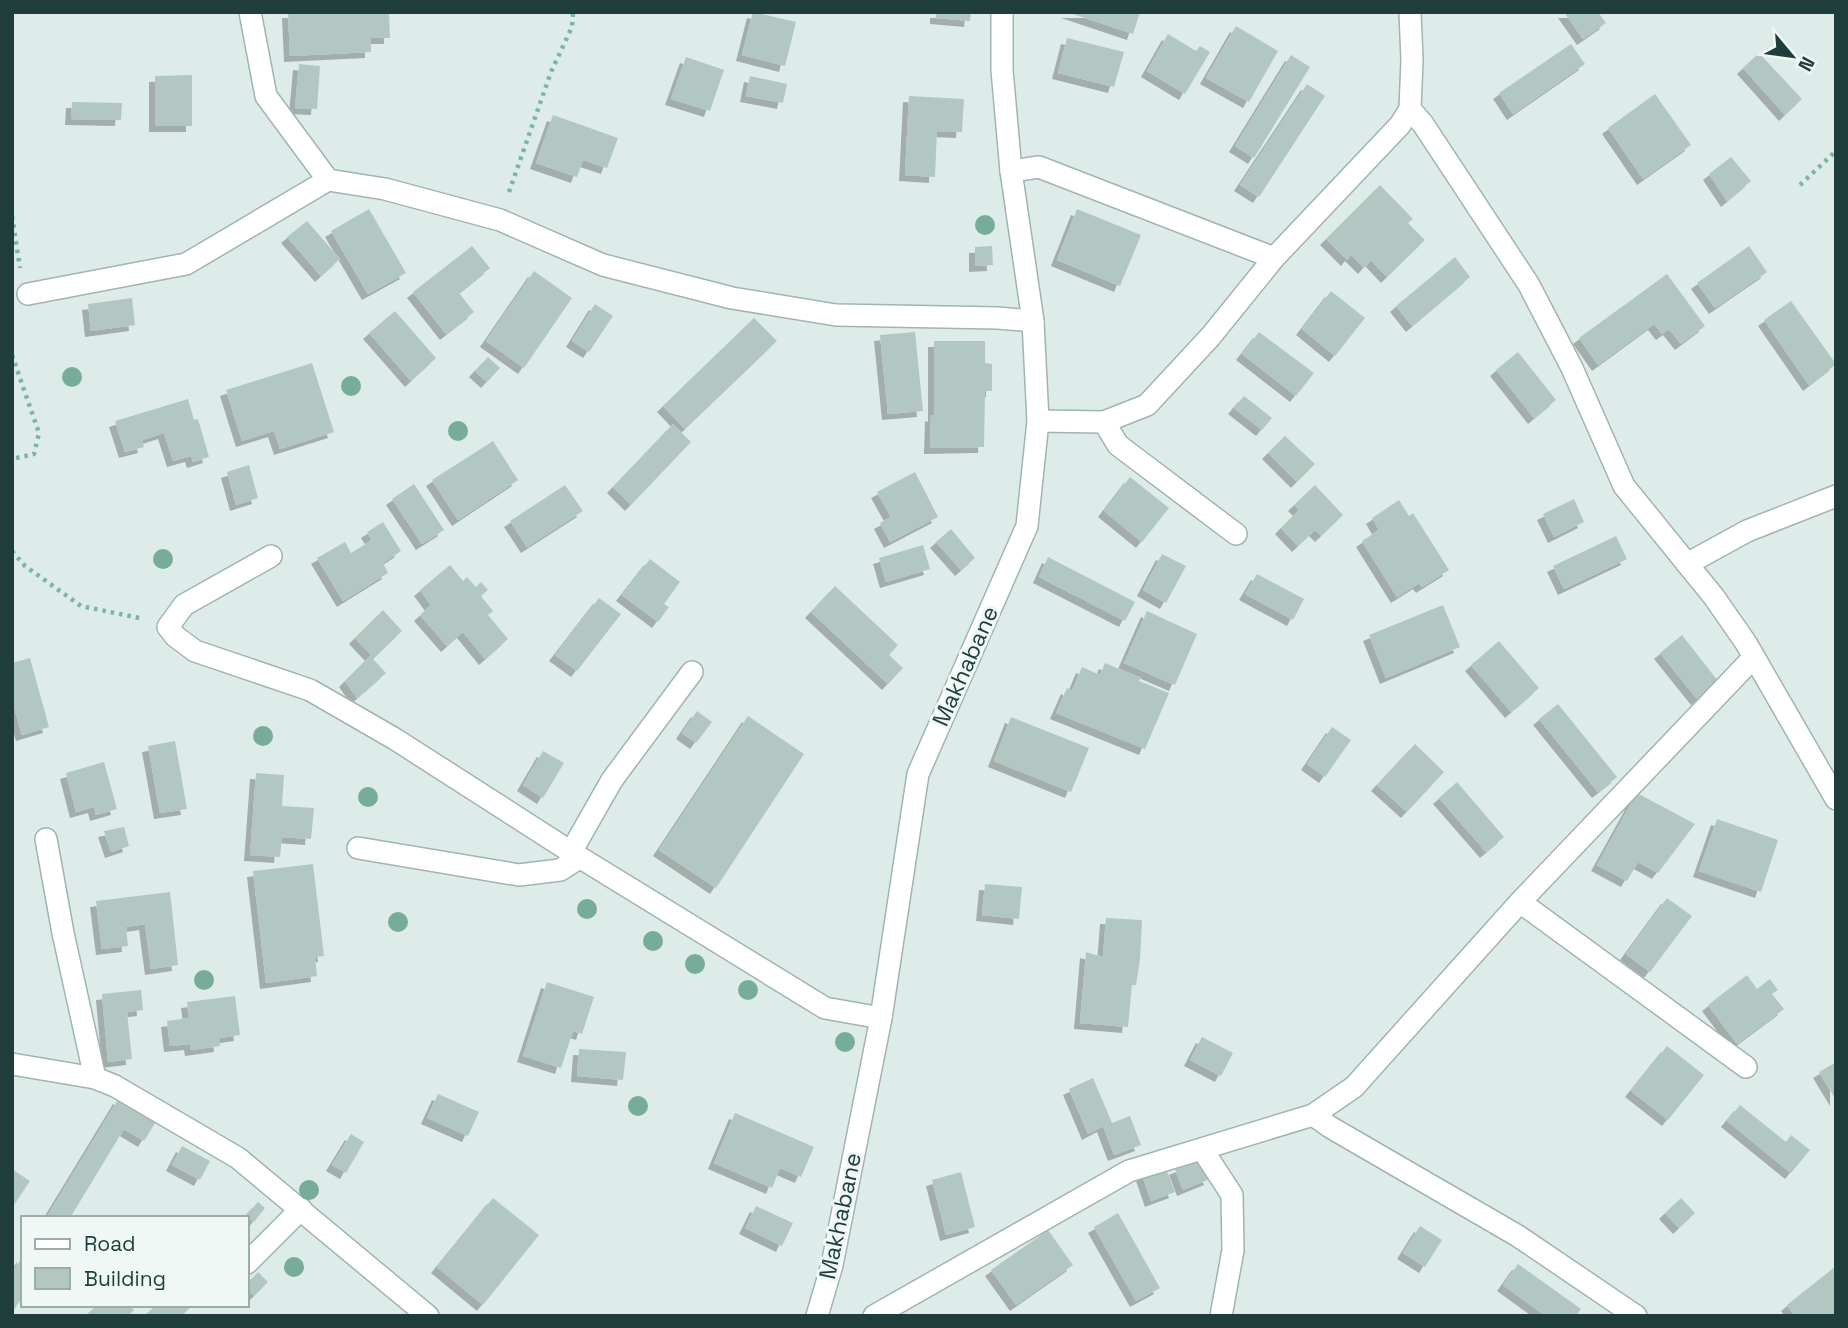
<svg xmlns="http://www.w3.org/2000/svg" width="1848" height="1328" font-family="'Space Grotesk',sans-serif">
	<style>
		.building { fill: #b3c7c2; filter: url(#shadow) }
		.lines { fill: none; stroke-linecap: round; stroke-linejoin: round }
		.service-casing { stroke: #a1b4b1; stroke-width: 24 }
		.minor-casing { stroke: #a1b4b1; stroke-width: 24 }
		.tertiary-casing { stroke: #a1b4b1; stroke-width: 24 }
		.path { stroke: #7bb3ad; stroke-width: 4.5; stroke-dasharray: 3.5 5; stroke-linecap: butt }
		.service { stroke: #fff; stroke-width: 21 }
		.minor { stroke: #fff; stroke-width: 21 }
		.tertiary { stroke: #fff; stroke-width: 21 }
		.tree { fill: #77ac98 }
		.labels { text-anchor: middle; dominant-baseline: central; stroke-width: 6; stroke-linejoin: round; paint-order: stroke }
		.street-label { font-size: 23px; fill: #1e3d3b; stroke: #eff8f5 }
	</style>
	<defs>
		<filter id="shadow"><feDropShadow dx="-6" dy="6" stdDeviation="0" flood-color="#0004"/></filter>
	</defs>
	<rect width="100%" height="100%" fill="#deece9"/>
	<g class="building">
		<polygon points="288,12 389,14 390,38 371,38 371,52 290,56"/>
		<polygon points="753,12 796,22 785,66 742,55"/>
		<polygon points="936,12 971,12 970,21 936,18"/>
		<polygon points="1067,12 1140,12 1133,34"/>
		<polygon points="1564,12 1598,12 1606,23 1583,39"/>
		<polygon points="1236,26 1278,51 1249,102 1206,78"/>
		<polygon points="1168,34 1196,51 1200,46 1210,52 1185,94 1147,71"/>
		<polygon points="1067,38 1124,52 1114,87 1058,73"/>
		<polygon points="1571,44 1585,64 1513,114 1499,93"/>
		<polygon points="1759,53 1802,99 1785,115 1743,68"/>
		<polygon points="1291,55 1310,67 1254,158 1235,146"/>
		<polygon points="686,57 724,70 710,111 671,99"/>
		<polygon points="299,64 320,66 317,109 295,108"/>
		<polygon points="192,75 192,126 155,126 155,76"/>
		<polygon points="750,76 787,84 783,103 746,96"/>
		<polygon points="1307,84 1325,96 1259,197 1240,185"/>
		<polygon points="1655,94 1691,145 1643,179 1608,128"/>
		<polygon points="909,96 964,99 962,132 937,131 935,177 905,175"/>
		<polygon points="72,102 122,103 121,120 71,119"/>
		<polygon points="553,115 618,138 607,168 583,160 577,177 536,163"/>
		<polygon points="1731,157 1751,181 1727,201 1709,174"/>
		<polygon points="1380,185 1413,219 1408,223 1425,240 1387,277 1371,260 1364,268 1351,255 1347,260 1326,239"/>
		<polygon points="369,209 406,273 368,294 331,231"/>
		<polygon points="1077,209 1141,235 1120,286 1057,260"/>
		<polygon points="307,221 340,259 321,276 287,237"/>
		<polygon points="472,246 490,268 459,293 474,312 446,334 413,292"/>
		<polygon points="992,246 993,265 975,266 975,247"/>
		<polygon points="1749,246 1767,272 1715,308 1697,283"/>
		<polygon points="1455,257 1470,277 1412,326 1396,306"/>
		<polygon points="534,271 572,298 524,368 486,341"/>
		<polygon points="1667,274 1705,326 1681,344 1669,329 1662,334 1654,324 1598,365 1579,338"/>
		<polygon points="1331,291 1365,318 1335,356 1302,329"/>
		<polygon points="132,298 135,325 91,331 88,304"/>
		<polygon points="1791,301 1836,364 1809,385 1764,320"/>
		<polygon points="595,304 613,316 589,352 572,341"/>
		<polygon points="395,311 436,358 411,381 369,333"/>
		<polygon points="754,318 777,341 685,429 663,406"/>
		<polygon points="915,332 923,411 888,414 880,335"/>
		<polygon points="1259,332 1314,373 1296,396 1242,354"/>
		<polygon points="934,341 985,341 985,363 992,364 992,391 985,391 984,447 930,448 931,415 934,416"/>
		<polygon points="1518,352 1556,400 1534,418 1496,370"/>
		<polygon points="488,357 500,368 487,382 475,371"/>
		<polygon points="312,363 334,432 280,449 274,431 242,441 226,390"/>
		<polygon points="1244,396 1272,418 1262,430 1234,408"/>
		<polygon points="188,399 194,420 198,419 209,457 193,462 191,456 173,461 164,433 142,440 144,447 125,452 115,421"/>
		<polygon points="673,424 691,442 631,505 613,487"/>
		<polygon points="1285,436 1315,464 1297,482 1268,453"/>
		<polygon points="493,441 518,480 458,520 432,480"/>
		<polygon points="249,465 258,498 236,505 227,472"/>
		<polygon points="915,472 938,517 890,542 880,523 891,517 877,492"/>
		<polygon points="1130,477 1169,508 1142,542 1104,511"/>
		<polygon points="414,484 444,530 422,544 392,499"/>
		<polygon points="565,485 583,511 527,547 510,521"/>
		<polygon points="1315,485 1343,515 1321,536 1315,530 1298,546 1281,528 1299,510 1294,505"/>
		<polygon points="1574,499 1584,522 1554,537 1543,514"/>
		<polygon points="1399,500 1409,516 1413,513 1449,570 1422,587 1419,583 1397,597 1362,541 1379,530 1372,518"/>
		<polygon points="383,522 401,551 383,563 388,573 343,601 317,558 345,542 351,553 372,540 367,532"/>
		<polygon points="951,529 975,558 961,570 936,542"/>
		<polygon points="1616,536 1627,559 1564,589 1553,566"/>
		<polygon points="923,545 930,569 886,582 879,558"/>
		<polygon points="1162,554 1186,566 1166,603 1143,590"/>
		<polygon points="1048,557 1135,602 1125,621 1039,577"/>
		<polygon points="650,559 680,582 664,604 669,607 658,622 622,595"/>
		<polygon points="450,565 463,581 467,577 476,587 481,582 488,590 481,596 493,611 488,615 508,639 485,659 463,632 447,646 420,615 431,605 420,590"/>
		<polygon points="1257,574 1304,599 1293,620 1245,594"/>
		<polygon points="835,586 898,645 889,655 903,668 888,684 811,612"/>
		<polygon points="599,598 621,614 577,671 555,655"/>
		<polygon points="1443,605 1460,647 1386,678 1369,635"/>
		<polygon points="383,610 402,631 373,659 386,673 357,698 345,681 371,655 355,638"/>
		<polygon points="1147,611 1197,634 1175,685 1124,663"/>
		<polygon points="1682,635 1718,681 1697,699 1660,653"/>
		<polygon points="1499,641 1539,688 1511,712 1471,665"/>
		<polygon points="30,658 49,727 22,735 12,700 12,663"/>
		<polygon points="1105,663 1141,678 1139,681 1169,693 1145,749 1056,713 1067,688 1072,691 1082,667 1100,675"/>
		<polygon points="1558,704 1617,777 1598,792 1539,719"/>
		<polygon points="697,711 712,722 696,743 682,733"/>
		<polygon points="748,716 804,754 716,888 659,850"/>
		<polygon points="1011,717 1089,748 1071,792 994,761"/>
		<polygon points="1332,727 1351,740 1325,777 1307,764"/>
		<polygon points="175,741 187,809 160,813 148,746"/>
		<polygon points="1415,744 1444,772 1407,812 1377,785"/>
		<polygon points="543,751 564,763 543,798 523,785"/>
		<polygon points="104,762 117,809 96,815 94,807 76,812 66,773"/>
		<polygon points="256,773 284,775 282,806 314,808 311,839 282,837 280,857 250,855"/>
		<polygon points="1457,782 1504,837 1486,852 1439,798"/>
		<polygon points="1637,793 1695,824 1658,873 1638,862 1627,881 1597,865"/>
		<polygon points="1717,819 1778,840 1761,892 1699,871"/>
		<polygon points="124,827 129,846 111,852 104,831"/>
		<polygon points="313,864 324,956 315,957 317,976 266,983 253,871"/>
		<polygon points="985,884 1022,887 1019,919 982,915"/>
		<polygon points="170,892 178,965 151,969 145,924 126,927 128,946 102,949 96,901"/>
		<polygon points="1667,898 1692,916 1650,972 1626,954"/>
		<polygon points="1106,918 1142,920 1140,959 1136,985 1132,985 1128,1027 1080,1023 1086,952 1103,957"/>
		<polygon points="1747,975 1757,989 1770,979 1778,990 1772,994 1784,1009 1737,1044 1708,1005"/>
		<polygon points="547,982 594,997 582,1034 573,1031 561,1068 523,1056"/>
		<polygon points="141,990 143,1010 127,1012 132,1059 108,1062 102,994"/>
		<polygon points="235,996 240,1035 219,1038 220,1046 191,1050 190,1044 170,1046 167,1021 189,1018 187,1002"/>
		<polygon points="1202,1037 1233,1053 1221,1076 1190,1060"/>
		<polygon points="1667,1046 1704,1075 1668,1120 1631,1091"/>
		<polygon points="579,1049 626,1052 623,1080 577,1076"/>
		<polygon points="1836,1062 1836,1100 1819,1072"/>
		<polygon points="1093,1078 1112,1123 1130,1116 1141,1145 1114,1155 1103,1126 1088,1134 1069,1089"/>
		<polygon points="438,1094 479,1112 468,1136 427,1118"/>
		<polygon points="119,1098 157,1120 144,1141 124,1129 70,1218 46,1218"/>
		<polygon points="1740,1105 1786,1142 1791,1135 1810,1150 1791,1173 1727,1121"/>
		<polygon points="735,1113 814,1147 801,1177 780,1168 772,1188 714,1163"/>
		<polygon points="351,1134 364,1142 346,1173 332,1165"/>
		<polygon points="182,1146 210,1161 200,1180 172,1165"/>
		<polygon points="1201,1158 1210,1179 1183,1190 1175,1169"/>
		<polygon points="1165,1166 1175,1192 1151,1201 1142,1175"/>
		<polygon points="12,1169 30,1181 12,1208"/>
		<polygon points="961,1172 975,1227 946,1235 932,1180"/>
		<polygon points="493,1198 539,1235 483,1305 437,1267"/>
		<polygon points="1681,1198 1695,1213 1679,1228 1665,1213"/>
		<polygon points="258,1202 265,1208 254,1222 246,1215"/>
		<polygon points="756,1206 793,1223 782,1246 745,1228"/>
		<polygon points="1118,1213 1160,1288 1136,1301 1094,1227"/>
		<polygon points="1420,1226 1442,1240 1425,1267 1403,1253"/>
		<polygon points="1048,1230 1073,1265 1016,1305 991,1270"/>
		<polygon points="23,1256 23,1296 12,1313 12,1273"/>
		<polygon points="1518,1264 1581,1309 1576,1316 1546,1316 1503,1285"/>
		<polygon points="1836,1266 1836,1316 1795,1316 1787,1305"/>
		<polygon points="258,1272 268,1282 254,1296 247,1288 247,1284"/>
		<polygon points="97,1305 129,1305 134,1310 128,1316 85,1316"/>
		<polygon points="156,1305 193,1305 181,1316 144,1316"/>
	</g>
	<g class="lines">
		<g class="service-casing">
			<g id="service">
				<polyline points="250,12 266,96 328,180"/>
				<polyline points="28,294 186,264 328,180 385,189 500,220 603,265 732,298 836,315 998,318 1033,321"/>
				<polyline points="1104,422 1118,445 1236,534"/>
				<polyline points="271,556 184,605 168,627 175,636 195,651 310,690 395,739 571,852 825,1008 881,1018"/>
				<polyline points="1687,564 1747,531 1836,496"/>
				<polyline points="46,839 63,933 95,1078"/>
				<polyline points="358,848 519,875 560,870 579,858"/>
				<polyline points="571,852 612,780 692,672"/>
				<polyline points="1520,902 1746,1067"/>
				<polyline points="1202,1149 1232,1195 1233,1250 1221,1316"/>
				<polyline points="247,1263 301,1209"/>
			</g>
		</g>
		<g class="minor-casing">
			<g id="minor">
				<polyline points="1410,12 1412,60 1410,109 1423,124 1529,285 1572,368 1624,486 1714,597 1746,643 1836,799"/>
				<polyline points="1011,171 1039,167 1274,258"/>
				<polyline points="1038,421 1104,422 1147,405 1211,336 1274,258 1400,125 1410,109"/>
				<polyline points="12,1064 95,1078 115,1086 238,1158 428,1316"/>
				<polyline points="1313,1115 1330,1127 1518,1236 1636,1316"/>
				<polyline points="874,1316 1129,1171 1313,1115 1354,1087 1520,902 1754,657"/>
			</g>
		</g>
		<g class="tertiary-casing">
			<polyline id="tertiary" points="817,1316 832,1265 881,1018 918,774 1027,526 1038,421 1033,321 1011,171 1002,70 1002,12"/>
		</g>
		<g class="path">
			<polyline points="1800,185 1836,151"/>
			<polyline points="509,192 551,72 572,27 573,12"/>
			<polyline points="12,216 20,268"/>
			<polyline points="12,355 39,433 34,454 12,459"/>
			<polyline points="12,551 25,566 81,606 144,619"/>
		</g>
		<use href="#service" class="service"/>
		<use href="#minor" class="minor"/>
		<use href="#tertiary" class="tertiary"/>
	</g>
	<g class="tree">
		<circle cx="985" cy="225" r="10"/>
		<circle cx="72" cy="377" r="10"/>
		<circle cx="351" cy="386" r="10"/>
		<circle cx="458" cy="431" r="10"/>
		<circle cx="163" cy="559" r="10"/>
		<circle cx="263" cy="736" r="10"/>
		<circle cx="368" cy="797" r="10"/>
		<circle cx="587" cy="909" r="10"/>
		<circle cx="398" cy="922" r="10"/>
		<circle cx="653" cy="941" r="10"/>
		<circle cx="695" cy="964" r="10"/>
		<circle cx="204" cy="980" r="10"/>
		<circle cx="748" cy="990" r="10"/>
		<circle cx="845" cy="1042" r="10"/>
		<circle cx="638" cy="1106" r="10"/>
		<circle cx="309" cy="1190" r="10"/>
		<circle cx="294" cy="1267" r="10"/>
	</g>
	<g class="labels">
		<g class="street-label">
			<text transform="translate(965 666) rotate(-66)">Makhabane</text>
			<text transform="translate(840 1216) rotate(-78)">Makhabane</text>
		</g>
	</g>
	<rect width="1848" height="1328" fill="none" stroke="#1e3d3b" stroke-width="28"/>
	<rect x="21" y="1216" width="228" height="91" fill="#eff8f5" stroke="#9badab" stroke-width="2"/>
	<rect x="35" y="1239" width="35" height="10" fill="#ffffff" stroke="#9badab" stroke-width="2"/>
	<text x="84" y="1251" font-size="21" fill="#1e3d3b">Road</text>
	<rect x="35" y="1268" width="35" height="21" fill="#b3c7c2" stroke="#9badab" stroke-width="2"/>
	<text x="84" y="1286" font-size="21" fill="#1e3d3b">Building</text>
	<g transform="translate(1792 56) rotate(119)" stroke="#eff8f5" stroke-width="5" paint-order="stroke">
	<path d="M0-5L12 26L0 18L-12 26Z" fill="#1e3d3b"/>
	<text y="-10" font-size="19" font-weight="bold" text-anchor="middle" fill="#1e3d3b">N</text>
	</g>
</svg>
